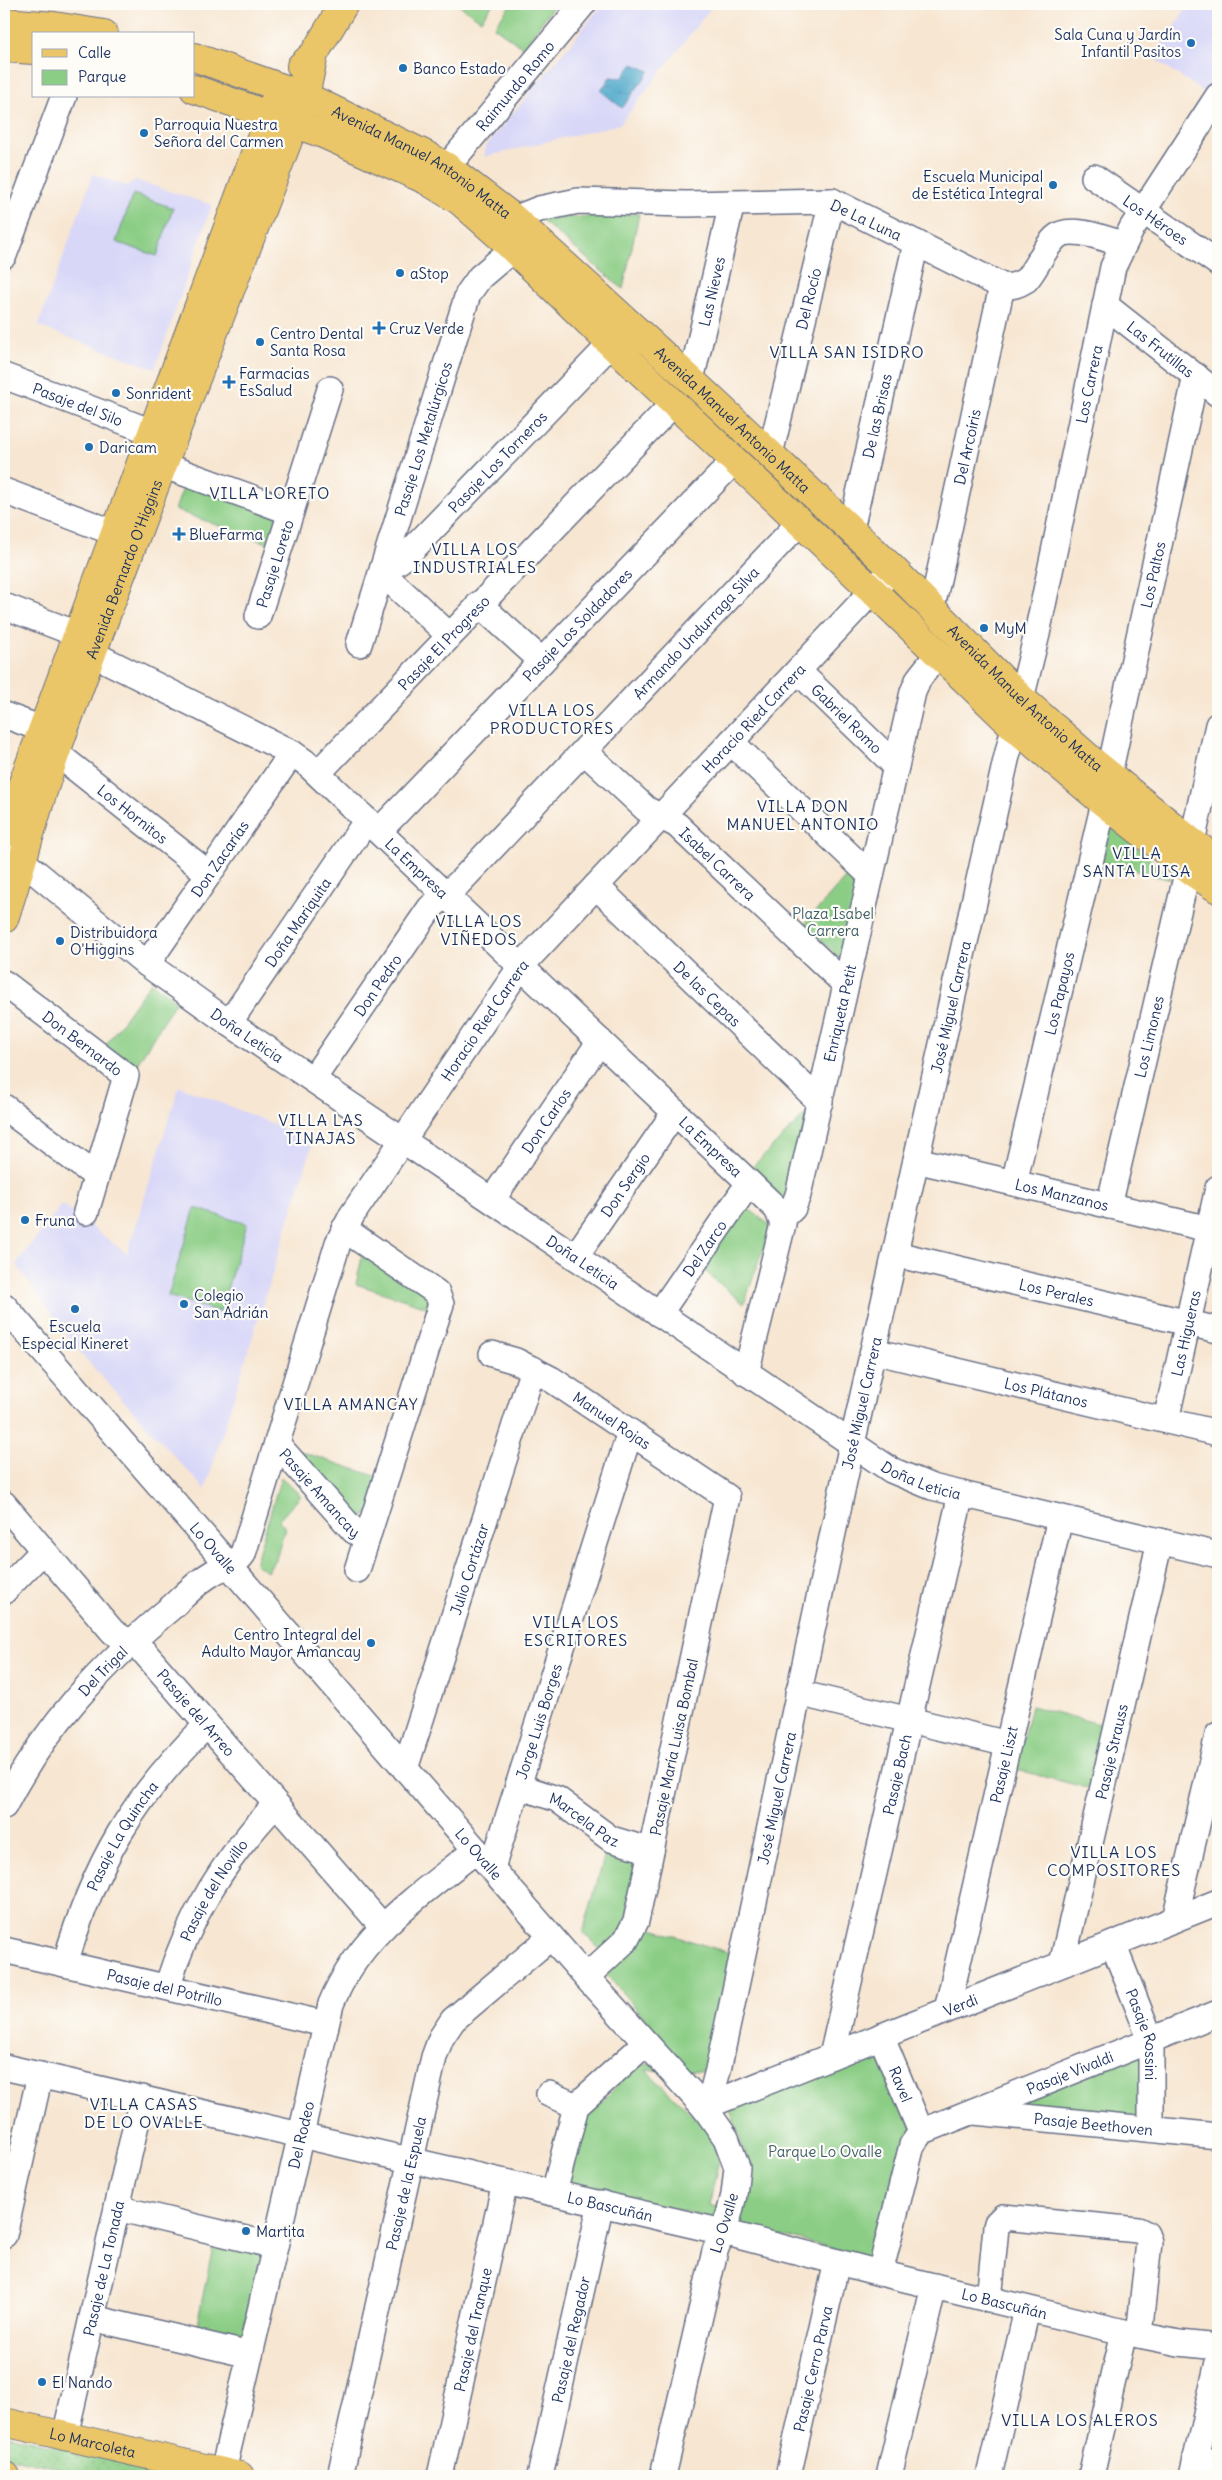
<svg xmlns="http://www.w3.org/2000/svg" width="1222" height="2480" font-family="Delius,sans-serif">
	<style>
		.built { fill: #d8d7f8 }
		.grass { fill: url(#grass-dots); stroke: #537e72 }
		.park { fill: #8bcd85; stroke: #537e72 }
		.water { fill: url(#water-ripples); stroke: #346b94 }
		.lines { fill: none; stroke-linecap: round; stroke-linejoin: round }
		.minor-casing { stroke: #686f86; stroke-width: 28 }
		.major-casing { stroke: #686f86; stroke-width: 30 }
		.minor { stroke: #fff; stroke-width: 25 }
		.major { stroke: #ebc669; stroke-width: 28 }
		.poi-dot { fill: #1f6fb2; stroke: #fdfcf7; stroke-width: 2 }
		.labels { text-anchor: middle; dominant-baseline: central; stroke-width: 4.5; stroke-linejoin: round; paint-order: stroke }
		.poi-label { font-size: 15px; fill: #1b2f5e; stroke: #fdfcf7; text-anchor: start }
		.street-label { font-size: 15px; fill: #1b2f5e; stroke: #fdfcf7 }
		.park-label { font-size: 15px; fill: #3d5e6a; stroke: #fdfcf7 }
		.neighbourhood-label { font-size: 16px; letter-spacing: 1px; fill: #1b2f5e; stroke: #fdfcf7 }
	</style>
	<defs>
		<pattern id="grass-dots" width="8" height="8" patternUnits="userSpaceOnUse" patternTransform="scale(1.25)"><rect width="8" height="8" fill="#8bcd85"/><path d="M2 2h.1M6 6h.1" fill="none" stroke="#77b075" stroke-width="1.8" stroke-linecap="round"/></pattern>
		<pattern id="water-ripples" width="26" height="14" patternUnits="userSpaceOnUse" patternTransform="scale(1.25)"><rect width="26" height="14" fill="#4ca7ca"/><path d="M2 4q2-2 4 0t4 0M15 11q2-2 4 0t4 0" fill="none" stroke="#3e88a7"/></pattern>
	</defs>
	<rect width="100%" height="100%" fill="#fdfcf7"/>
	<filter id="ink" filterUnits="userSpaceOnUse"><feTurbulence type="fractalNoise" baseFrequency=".02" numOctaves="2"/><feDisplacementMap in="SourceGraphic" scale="10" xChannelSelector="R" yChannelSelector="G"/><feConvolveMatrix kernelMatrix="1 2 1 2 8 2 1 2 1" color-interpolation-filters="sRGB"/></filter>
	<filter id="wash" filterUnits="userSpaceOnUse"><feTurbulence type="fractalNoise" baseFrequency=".0096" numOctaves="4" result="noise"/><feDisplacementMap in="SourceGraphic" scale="20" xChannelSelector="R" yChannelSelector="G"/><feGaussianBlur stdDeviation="1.12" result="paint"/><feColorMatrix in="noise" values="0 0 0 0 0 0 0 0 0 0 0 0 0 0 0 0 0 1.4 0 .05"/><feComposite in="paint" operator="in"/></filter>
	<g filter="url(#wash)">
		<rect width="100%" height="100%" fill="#f7e6d1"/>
		<g class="built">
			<polygon points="603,4 714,4 620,124 484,157 486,146"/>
			<polygon points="1189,4 1208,4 1218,10 1218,86 1211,97 1153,58"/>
			<polygon points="93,174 127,186 135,180 212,205 155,369 38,326"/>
			<polygon points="179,1086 281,1127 312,1146 205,1490 81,1354 16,1264 62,1204 127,1254"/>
		</g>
		<polygon class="grass" points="4,2434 181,2476 94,2476 4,2456"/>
		<g class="park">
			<polygon points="457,4 493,4 481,20"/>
			<polygon points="511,4 555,4 523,48 494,27"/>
			<polygon points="133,194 173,208 157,256 116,242"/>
			<polygon points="639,214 623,289 540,219"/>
			<polygon points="186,479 287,514 275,546 175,510"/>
			<polygon points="1111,823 1172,880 1102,862"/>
			<polygon points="851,871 863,882 844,963 805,924"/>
			<polygon points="151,982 176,1001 134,1069 105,1046"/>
			<polygon points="810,1110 786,1203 753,1166"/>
			<polygon points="746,1207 771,1226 744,1304 701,1268"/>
			<polygon points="195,1208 247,1224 220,1312 168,1296"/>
			<polygon points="364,1248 431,1298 433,1309 356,1284"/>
			<polygon points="299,1451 381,1478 371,1512 360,1518 350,1516"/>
			<polygon points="281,1477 301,1496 279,1520 285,1528 277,1556 267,1572 255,1564"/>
			<polygon points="1031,1706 1107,1726 1091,1789 1015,1769"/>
			<polygon points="608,1844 644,1857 630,1921 602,1952 583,1932"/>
			<polygon points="646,1927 730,1953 707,2071 646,2070 711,2133 719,2161 709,2205 741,2214 749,2165 730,2109 876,2044 913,2130 876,2259 569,2183 587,2118 636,2065 683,2063 606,1974"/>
			<polygon points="1143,2052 1146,2125 1000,2108"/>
			<polygon points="214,2242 261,2255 239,2349 194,2339"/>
		</g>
		<polygon class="water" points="633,64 650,71 622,108 601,91 610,77 622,78"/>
	</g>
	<g filter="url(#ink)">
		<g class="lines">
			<g class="minor-casing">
				<g id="minor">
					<path id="s1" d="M447 167 583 4"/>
					<path id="s2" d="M1094 177 1218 263"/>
					<path d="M514 219 539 209 578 201 686 204 832 201 1002 286C1012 287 1018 285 1026 280 1037 267 1043 250 1055 238 1069 224 1106 239 1122 244"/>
					<polyline points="4,255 64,96"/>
					<path id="s3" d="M1105 305 1218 394"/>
					<path id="s4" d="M4 376 152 432"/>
					<path id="s5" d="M691 380 732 203"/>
					<path id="s6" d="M770 454 832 201"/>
					<polyline points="143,458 291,512"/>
					<polyline points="4,491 115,533"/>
					<path id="s7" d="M851 529 916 243"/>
					<polyline points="479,604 542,661"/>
					<path id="s8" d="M4 606 77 634 93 654 292 753 305 762 777 1209 783 1224 746 1373"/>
					<path id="s9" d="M932 607 1002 286"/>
					<path id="s10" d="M258 616 330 389"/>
					<path id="s11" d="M449 635 382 573 406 556 611 344"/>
					<path id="s12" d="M359 644 468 294 480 277 513 249"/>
					<path id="s13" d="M798 671 896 766"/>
					<polyline points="4,715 42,729"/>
					<polyline points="731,742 871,876"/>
					<path id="s14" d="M584 751 646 809 677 825 846 985"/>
					<path id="s15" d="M56 753 209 874"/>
					<path id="s16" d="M318 773 674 403"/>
					<path id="s17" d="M1109 774 1196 376"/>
					<path id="s18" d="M379 831 734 461"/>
					<polyline points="1192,842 1218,725"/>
					<path id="s19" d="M4 850 22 861 147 964 229 1023 891 1470 932 1487 1218 1555"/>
					<path id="s20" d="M596 886 820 1102"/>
					<path id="s21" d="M147 964 292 753"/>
					<path id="s22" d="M4 983 126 1076 86 1212"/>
					<path id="s23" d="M229 1023 367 820"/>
					<path id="s24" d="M313 1079 430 908 459 883 800 522"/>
					<polyline points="4,1107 96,1176"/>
					<path id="s25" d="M916 1160 1209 1229"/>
					<path id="s26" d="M1014 1183 1104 803"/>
					<path id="s27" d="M492 1200 600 1041"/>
					<path id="s28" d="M1109 1206 1188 869"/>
					<path id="s29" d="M782 1219 793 1208 798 1195 913 692 919 678 938 654"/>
					<polyline points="344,1229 433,1290 437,1293 441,1304 357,1570"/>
					<path id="s30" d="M895 1254 1218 1330"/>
					<path id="s31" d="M575 1257 675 1112"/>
					<path id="s32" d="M4 1306 586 1977 704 2107 726 2138 737 2167 734 2195 729 2215 715 2251 663 2476"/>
					<path id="s33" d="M659 1314 749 1183"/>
					<path id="s34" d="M873 1351 1218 1433"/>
					<path id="s35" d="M492 1354 516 1361 551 1379 727 1497 636 1921 626 1940 586 1977"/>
					<path id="s36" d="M1166 1420 1218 1188"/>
					<path id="s37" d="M277 1444 354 1531 367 1538"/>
					<path id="s38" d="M4 1504 113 1632 144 1652 383 1927"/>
					<polyline points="4,1591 43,1551"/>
					<polyline points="798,1693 1008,1744"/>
					<path id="s39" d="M405 1769 533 1369"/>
					<path id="s40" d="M518 1786 557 1799 611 1839 651 1851"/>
					<path id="s41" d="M4 1806C46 1724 103 1664 173 1606 185 1595 197 1582 211 1574 222 1566 234 1567 243 1554L338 1243 352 1215 521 966 893 569"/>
					<path id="s42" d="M492 1868 630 1432"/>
					<polyline points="1175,1919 1218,1735"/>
					<path id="s43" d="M1113 1944 1151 2040V2129"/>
					<path id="s44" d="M4 1950 325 2024"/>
					<path id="s45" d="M65 1964C94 1864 133 1797 207 1725"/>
					<path id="s46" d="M1062 1964 1160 1541"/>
					<path id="s47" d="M167 1987C189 1916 225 1858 276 1804"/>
					<path id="s48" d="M947 2010 1060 1518"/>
					<path id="s49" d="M881 2036 921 2132"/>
					<path id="s50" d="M832 2056 961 1494"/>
					<path id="s51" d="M4 2067 723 2232 880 2273 1124 2332 1179 2343 1218 2347"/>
					<polyline points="549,2094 576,2106"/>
					<path id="s52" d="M704 2107 713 2089 718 2070 852 1444 1006 760 1037 634 1113 267 1132 228 1218 96"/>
					<path id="s53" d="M704 2107 1218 1902"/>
					<path id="s54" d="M974 2112 1218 2136"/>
					<polyline points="554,2193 576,2106 646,2043"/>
					<polyline points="117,2208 275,2246"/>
					<polyline points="4,2235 40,2075"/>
					<path id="s55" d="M880 2273 912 2145 921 2132 1218 2013"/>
					<polyline points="989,2300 996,2227 997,2223 1003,2217 1138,2230 1146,2234 1149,2242 1139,2335"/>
					<polyline points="92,2318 250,2355"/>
					<path id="s56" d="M65 2436 142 2098"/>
					<polyline points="1196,2458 1218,2464"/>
					<path id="s57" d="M222 2476 331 2004C360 1933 418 1897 476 1850"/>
					<path id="s58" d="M340 2476 434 2057 441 2038 453 2020 551 1937"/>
					<path id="s59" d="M440 2476 505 2182"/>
					<path id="s60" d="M540 2476 601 2203"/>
					<path id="s61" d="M788 2476 837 2262"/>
					<polyline points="889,2476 934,2286"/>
					<polyline points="989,2476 1027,2309"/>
					<polyline points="1091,2476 1124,2332"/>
					<polyline points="1192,2476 1218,2362"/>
				</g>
			</g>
			<g class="major-casing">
				<g id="major">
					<polyline points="4,22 54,26 104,34"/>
					<polyline points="4,48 34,50"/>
					<path id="s62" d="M194 57 305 96 426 155 447 167 511 216 691 380 893 569 1022 699 1090 759 1192 842 1218 860"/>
					<polyline points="301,66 314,54 344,4"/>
					<polyline points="194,89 321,133 426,180 460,201 503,239 611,344 873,591 1014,727 1104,803 1188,869 1218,889"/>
					<polyline points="4,834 276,97"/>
					<path id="s63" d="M4 919C22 865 36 809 55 755 134 534 221 316 305 96L314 54"/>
					<path id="s64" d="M4 2422 240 2476"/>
					<polyline points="4,2476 6,2476"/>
				</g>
			</g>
			<use href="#minor" class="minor"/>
			<use href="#major" class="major"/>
		</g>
	</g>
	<g class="poi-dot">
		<circle cx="1191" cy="43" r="5"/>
		<circle cx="403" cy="68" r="5"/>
		<circle cx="144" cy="133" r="5"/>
		<circle cx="1053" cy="185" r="5"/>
		<circle cx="400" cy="273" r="5"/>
		<path d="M376.5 320.5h5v5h5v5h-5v5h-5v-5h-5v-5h5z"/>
		<circle cx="260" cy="342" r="5"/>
		<path d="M226.5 374.5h5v5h5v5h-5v5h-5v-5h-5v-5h5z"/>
		<circle cx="116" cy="393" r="5"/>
		<circle cx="89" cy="447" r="5"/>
		<path d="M176.5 526.5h5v5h5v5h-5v5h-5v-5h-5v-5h5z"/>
		<circle cx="984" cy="628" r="5"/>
		<circle cx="60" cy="941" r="5"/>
		<circle cx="25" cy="1220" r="5"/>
		<circle cx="184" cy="1304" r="5"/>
		<circle cx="75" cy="1309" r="5"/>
		<circle cx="371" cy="1643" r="5"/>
		<circle cx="246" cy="2231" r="5"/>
		<circle cx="42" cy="2382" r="5"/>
	</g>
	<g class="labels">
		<g class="poi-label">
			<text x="1181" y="34" text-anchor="end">Sala Cuna y Jardín<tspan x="1181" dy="17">Infantil Pasitos</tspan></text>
			<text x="413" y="68">Banco Estado</text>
			<text x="154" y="124">Parroquia Nuestra<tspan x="154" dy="17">Señora del Carmen</tspan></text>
			<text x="1043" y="176" text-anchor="end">Escuela Municipal<tspan x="1043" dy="17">de Estética Integral</tspan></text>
			<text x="410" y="273">aStop</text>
			<text x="389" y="328">Cruz Verde</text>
			<text x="270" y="333">Centro Dental<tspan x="270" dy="17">Santa Rosa</tspan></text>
			<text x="239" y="373">Farmacias<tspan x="239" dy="17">EsSalud</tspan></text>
			<text x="126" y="393">Sonrident</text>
			<text x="99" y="447">Daricam</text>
			<text x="189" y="534">BlueFarma</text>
			<text x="994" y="628">MyM</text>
			<text x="70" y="932">Distribuidora<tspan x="70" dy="17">O'Higgins</tspan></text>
			<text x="35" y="1220">Fruna</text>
			<text x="194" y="1295">Colegio<tspan x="194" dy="17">San Adrián</tspan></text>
			<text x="75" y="1326" text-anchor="middle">Escuela<tspan x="75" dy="17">Especial Kineret</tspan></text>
			<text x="361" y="1634" text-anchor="end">Centro Integral del<tspan x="361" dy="17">Adulto Mayor Amancay</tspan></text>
			<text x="256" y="2231">Martita</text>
			<text x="52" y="2382">El Nando</text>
		</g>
		<g class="street-label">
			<text stroke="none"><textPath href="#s1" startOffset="106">Raimundo Romo</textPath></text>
			<text stroke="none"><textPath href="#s62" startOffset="252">Avenida Manuel Antonio Matta</textPath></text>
			<text transform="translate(866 220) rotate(25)">De La Luna</text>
			<text stroke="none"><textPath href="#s2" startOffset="75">Los Héroes</textPath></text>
			<text stroke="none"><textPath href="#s5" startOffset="91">Las Nieves</textPath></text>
			<text stroke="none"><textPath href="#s6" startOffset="160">Del Rocío</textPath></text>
			<text stroke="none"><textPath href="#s3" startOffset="71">Las Frutillas</textPath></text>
			<text stroke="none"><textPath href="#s52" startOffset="1766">Los Carrera</textPath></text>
			<text stroke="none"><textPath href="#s4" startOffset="79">Pasaje del Silo</textPath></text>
			<text stroke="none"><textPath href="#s7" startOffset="116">De las Brisas</textPath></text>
			<text stroke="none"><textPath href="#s62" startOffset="658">Avenida Manuel Antonio Matta</textPath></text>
			<text stroke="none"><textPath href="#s12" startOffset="215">Pasaje Los Metalúrgicos</textPath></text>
			<text stroke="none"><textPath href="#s9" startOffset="164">Del Arcoíris</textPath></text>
			<text stroke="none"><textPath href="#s11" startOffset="252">Pasaje Los Torneros</textPath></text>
			<text stroke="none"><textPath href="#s10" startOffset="55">Pasaje Loreto</textPath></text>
			<text stroke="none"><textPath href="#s63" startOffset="370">Avenida Bernardo O'Higgins</textPath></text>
			<text stroke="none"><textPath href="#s17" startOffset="204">Los Paltos</textPath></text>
			<text stroke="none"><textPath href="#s18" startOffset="286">Pasaje Los Soldadores</textPath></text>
			<text stroke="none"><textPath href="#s24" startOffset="590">Armando Undurraga Silva</textPath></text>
			<text stroke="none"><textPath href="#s16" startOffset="181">Pasaje El Progreso</textPath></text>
			<text stroke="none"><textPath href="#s62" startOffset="1062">Avenida Manuel Antonio Matta</textPath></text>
			<text stroke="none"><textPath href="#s13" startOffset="68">Gabriel Romo</textPath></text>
			<text stroke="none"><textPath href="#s41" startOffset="1349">Horacio Ried Carrera</textPath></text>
			<text stroke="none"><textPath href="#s15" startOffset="98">Los Hornitos</textPath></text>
			<text stroke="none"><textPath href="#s21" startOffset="128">Don Zacarías</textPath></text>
			<text stroke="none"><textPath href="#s14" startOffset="176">Isabel Carrera</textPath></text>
			<text stroke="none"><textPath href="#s8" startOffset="496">La Empresa</textPath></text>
			<text stroke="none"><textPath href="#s23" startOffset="122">Doña Mariquita</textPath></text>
			<text stroke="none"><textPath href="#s24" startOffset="114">Don Pedro</textPath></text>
			<text stroke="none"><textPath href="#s26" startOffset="195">Los Papayos</textPath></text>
			<text stroke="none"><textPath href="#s20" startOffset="155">De las Cepas</textPath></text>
			<text stroke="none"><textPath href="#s52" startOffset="1128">José Miguel Carrera</textPath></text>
			<text stroke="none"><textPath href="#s29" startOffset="216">Enriqueta Petit</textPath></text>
			<text stroke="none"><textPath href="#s41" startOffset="944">Horacio Ried Carrera</textPath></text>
			<text stroke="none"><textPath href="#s19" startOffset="306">Doña Leticia</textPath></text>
			<text stroke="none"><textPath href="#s28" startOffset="174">Los Limones</textPath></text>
			<text stroke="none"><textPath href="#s22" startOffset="99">Don Bernardo</textPath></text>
			<text stroke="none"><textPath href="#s27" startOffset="96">Don Carlos</textPath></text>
			<text stroke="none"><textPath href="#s8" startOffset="901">La Empresa</textPath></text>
			<text stroke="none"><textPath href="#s31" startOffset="88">Don Sergio</textPath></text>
			<text stroke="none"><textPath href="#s25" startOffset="150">Los Manzanos</textPath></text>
			<text stroke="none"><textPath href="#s33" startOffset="80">Del Zarco</textPath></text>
			<text stroke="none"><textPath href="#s19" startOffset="711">Doña Leticia</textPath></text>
			<text stroke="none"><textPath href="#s30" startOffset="166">Los Perales</textPath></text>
			<text stroke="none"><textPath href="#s36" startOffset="89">Las Higueras</textPath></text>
			<text stroke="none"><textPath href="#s34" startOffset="178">Los Plátanos</textPath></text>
			<text stroke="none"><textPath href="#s52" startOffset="722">José Miguel Carrera</textPath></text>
			<text stroke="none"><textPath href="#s35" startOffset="138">Manuel Rojas</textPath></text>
			<text stroke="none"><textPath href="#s19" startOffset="1115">Doña Leticia</textPath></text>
			<text stroke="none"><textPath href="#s37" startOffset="65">Pasaje Amancay</textPath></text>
			<text stroke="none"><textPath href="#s32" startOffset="320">Lo Ovalle</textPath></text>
			<text stroke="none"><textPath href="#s39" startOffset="210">Julio Cortázar</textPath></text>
			<text stroke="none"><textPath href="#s41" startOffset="168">Del Trigal</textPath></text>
			<text stroke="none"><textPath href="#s38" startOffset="285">Pasaje del Arreo</textPath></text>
			<text stroke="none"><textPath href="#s42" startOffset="154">Jorge Luis Borges</textPath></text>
			<text transform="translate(674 1747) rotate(-78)">Pasaje María Luisa Bombal</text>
			<text stroke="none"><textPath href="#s46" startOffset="218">Pasaje Strauss</textPath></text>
			<text stroke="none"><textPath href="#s48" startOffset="252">Pasaje Liszt</textPath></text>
			<text stroke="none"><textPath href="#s50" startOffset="289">Pasaje Bach</textPath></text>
			<text stroke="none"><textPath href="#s52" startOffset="318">José Miguel Carrera</textPath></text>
			<text stroke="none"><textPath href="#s40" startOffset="75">Marcela Paz</textPath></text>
			<text stroke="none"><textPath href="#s45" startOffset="141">Pasaje La Quincha</textPath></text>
			<text stroke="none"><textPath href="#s32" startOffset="725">Lo Ovalle</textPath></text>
			<text stroke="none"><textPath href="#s47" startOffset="108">Pasaje del Novillo</textPath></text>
			<text stroke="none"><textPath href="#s44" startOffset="165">Pasaje del Potrillo</textPath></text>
			<text stroke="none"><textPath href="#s53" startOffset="276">Verdi</textPath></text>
			<text stroke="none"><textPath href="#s43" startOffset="96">Pasaje Rossini</textPath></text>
			<text stroke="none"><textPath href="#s55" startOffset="308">Pasaje Vivaldi</textPath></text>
			<text stroke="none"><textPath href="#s49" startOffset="52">Ravel</textPath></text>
			<text stroke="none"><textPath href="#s54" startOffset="120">Pasaje Beethoven</textPath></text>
			<text stroke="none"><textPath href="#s57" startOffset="350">Del Rodeo</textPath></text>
			<text stroke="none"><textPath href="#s58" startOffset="300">Pasaje de la Espuela</textPath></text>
			<text stroke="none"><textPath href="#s51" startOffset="622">Lo Bascuñán</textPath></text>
			<text transform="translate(724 2223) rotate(-73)">Lo Ovalle</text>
			<text stroke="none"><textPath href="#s56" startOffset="172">Pasaje de La Tonada</textPath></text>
			<text stroke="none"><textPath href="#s51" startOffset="1028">Lo Bascuñán</textPath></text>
			<text stroke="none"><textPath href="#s59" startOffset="150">Pasaje del Tranque</textPath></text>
			<text stroke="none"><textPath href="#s60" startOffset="140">Pasaje del Regador</textPath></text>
			<text stroke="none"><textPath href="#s61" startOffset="110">Pasaje Cerro Parva</textPath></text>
			<text stroke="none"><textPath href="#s64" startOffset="91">Lo Marcoleta</textPath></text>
		</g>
		<g class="park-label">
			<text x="833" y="913">Plaza Isabel<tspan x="833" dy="17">Carrera</tspan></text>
			<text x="825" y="2151">Parque Lo Ovalle</text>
		</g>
		<g class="neighbourhood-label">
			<text x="847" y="352">VILLA SAN ISIDRO</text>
			<text x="270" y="493">VILLA LORETO</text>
			<text x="475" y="549">VILLA LOS<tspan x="475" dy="18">INDUSTRIALES</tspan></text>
			<text x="552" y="710">VILLA LOS<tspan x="552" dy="18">PRODUCTORES</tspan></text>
			<text x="803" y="806">VILLA DON<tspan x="803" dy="18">MANUEL ANTONIO</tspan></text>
			<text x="1137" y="853">VILLA<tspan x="1137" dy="18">SANTA LUISA</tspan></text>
			<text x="479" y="921">VILLA LOS<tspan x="479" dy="18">VIÑEDOS</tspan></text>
			<text x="321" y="1120">VILLA LAS<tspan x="321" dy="18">TINAJAS</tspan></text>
			<text x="351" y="1404">VILLA AMANCAY</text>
			<text x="576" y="1622">VILLA LOS<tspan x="576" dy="18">ESCRITORES</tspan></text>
			<text x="1114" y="1852">VILLA LOS<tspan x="1114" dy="18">COMPOSITORES</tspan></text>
			<text x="144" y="2104">VILLA CASAS<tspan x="144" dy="18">DE LO OVALLE</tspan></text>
			<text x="1080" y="2420">VILLA LOS ALEROS</text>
		</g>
	</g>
	<rect width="1222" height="2480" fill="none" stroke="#fdfcf7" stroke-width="20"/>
	<rect x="32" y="32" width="162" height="65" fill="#fdfcf7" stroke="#a3aaba"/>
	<rect x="42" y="49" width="25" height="8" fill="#ebc669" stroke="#a3aaba"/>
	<text x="78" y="58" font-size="15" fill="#1b2f5e">Calle</text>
	<rect x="42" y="70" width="25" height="15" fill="#8bcd85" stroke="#a3aaba"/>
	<text x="78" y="82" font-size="15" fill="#1b2f5e">Parque</text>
</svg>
